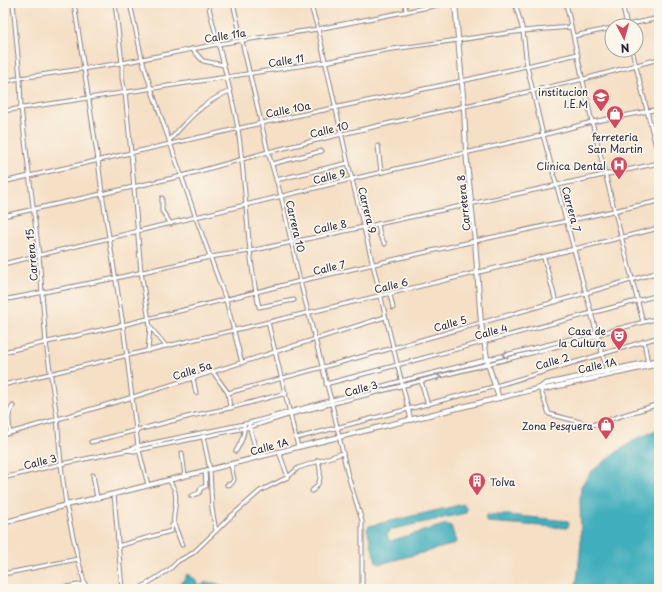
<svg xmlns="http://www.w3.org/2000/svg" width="662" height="592" font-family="'Playpen Sans',sans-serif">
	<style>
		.water { fill: #3faebc; stroke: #30687c }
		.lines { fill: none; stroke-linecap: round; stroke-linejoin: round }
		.street-casing { stroke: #8c8080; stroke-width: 5 }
		.secondary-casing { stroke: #8c8080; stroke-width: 6 }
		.street { stroke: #fff; stroke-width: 3 }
		.secondary { stroke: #fff; stroke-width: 4 }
		.oneway { stroke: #9c9ca7 }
		.labels { text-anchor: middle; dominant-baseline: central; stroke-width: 3.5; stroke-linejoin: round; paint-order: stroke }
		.street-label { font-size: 10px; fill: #22223b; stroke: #fbf7ec }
		.poi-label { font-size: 10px; fill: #22223b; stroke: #fbf7ec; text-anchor: end }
	</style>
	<rect width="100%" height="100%" fill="#fbf7ec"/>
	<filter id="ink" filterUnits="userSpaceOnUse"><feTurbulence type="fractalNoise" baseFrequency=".025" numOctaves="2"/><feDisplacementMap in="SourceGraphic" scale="8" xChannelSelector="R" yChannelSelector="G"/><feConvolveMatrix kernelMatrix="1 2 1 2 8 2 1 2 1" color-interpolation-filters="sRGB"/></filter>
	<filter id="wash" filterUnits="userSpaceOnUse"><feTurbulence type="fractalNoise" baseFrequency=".012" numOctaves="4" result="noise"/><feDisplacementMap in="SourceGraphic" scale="16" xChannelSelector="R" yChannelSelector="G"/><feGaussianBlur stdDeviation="0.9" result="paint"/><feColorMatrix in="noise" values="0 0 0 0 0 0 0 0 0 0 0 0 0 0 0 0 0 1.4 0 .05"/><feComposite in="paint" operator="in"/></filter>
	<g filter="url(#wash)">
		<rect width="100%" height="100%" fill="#f5dfc5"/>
		<g class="water">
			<polygon points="659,430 659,589 572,589 576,585 578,573 581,542 580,500 581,486 591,472 614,454 638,438"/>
			<path d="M464 504 467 509 466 513 389 530C387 534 387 537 390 541L447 524 451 526 456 541 455 544 380 564 376 562 367 529 369 526Z"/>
			<polygon points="486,515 509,515 568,521 569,524 567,528 487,522 485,517"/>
			<path d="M187 574 195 579 198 585H203L204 583C211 582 222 583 227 589H179L178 584 184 580Z"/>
		</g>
	</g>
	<g filter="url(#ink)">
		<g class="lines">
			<g class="street-casing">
				<g id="street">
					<polyline points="13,3 20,78 21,108 39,255 46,343 57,418 61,464 66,505 78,559 86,589"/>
					<polyline points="74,3 98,160 102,193 123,325 138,446 148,485"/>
					<polyline points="115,3 122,63 122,78 125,92 131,153 141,272 150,327 166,346"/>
					<polyline points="130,3 142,59 151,88 196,218 226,300 242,363"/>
					<polyline points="233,3 268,152 281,196 300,281 332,404 347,472 362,521 362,589"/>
					<polyline points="310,3 318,29 348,163 411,420"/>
					<polyline points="405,3 406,12"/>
					<polyline points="515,3 523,31 527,66 543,135 608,375"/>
					<polyline points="566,3 592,122 643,322"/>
					<polyline points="622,3 627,26"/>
					<path d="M209 8C219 48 231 88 238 129 247 188 246 249 259 307L294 300"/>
					<polyline points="622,26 659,18"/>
					<polyline points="574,36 612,28"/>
					<polyline points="192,49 203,61 224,65"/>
					<polyline points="632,50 659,159"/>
					<polyline points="3,82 20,78 122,63 218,44 318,29 449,3"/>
					<polyline points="3,111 325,62 386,50 523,31 571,27"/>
					<path d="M169 141C188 119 203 102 230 91"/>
					<polyline points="378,146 381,172"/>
					<polyline points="272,164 322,151"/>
					<polyline points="276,180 348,163"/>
					<polyline points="3,182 262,123 462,81 578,54"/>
					<polyline points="162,198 162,211 171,224"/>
					<polyline points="3,216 182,176 268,152 342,134 584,79 659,59"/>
					<polyline points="378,224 380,236 385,244"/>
					<polyline points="544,258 556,302"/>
					<polyline points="3,264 352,179 543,135 592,122 659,109"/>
					<polyline points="390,294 393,308"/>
					<polyline points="3,300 116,278 210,257 250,251 378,224 659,163"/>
					<polyline points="268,322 298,447"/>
					<polyline points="644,341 648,364"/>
					<polyline points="148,351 150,327"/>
					<polyline points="3,352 123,325 300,281 475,241 659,201"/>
					<polyline points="213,372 228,393"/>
					<polyline points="193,378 196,393"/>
					<polyline points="421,381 428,405"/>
					<polyline points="326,384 659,295"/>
					<path d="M3 385C222 332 441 283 659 228"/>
					<polyline points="540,388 549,414 592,425 659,404"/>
					<polyline points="230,408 228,393 393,348 659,272"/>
					<polyline points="249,425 258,458"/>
					<path d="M10 432C9 423 7 414 13 406"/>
					<polyline points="3,435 133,397 385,317"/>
					<polyline points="203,436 210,470 212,509 216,531"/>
					<polyline points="297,438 489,388 659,337"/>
					<polyline points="91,442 191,416 230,408 286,393"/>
					<polyline points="128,450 134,451 250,427 291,414 594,337 598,334 659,318"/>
					<path d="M236 451C241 443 245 435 244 426"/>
					<polyline points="279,452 288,477"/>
					<polyline points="182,453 185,476"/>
					<polyline points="93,475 97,498"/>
					<polyline points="3,478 61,464 128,450 138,446 249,423 401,381 594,333 598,334"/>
					<polyline points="227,485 231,484 234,480 231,464"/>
					<path d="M312 491C323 482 321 472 318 460"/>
					<polyline points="114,494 122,589"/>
					<polyline points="191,496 199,493 201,488 206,486 205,471"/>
					<polyline points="174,524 182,545"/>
					<path d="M118 546 171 531 172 525 174 524C172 513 178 503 175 492 174 487 171 484 169 480"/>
					<polyline points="3,574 78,559"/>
					<polyline points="52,589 85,584"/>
					<polyline points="139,589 170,569 178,561 193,553 216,531 228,519 260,491 288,477 298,468 343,453"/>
				</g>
			</g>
			<g class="secondary-casing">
				<g id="secondary">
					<polyline points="455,3 464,107 466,152 475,241 481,323 488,364 499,398"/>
					<polyline points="540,388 545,384 659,360"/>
					<polyline points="3,523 66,505 114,494 298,447 540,388 545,389 659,364"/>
				</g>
			</g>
			<use href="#street" class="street"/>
			<use href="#secondary" class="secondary"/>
		</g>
		<defs><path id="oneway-chevron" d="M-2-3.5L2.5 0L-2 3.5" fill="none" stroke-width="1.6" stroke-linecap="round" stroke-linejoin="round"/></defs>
		<g class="oneway">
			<use href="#oneway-chevron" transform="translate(505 355) rotate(166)"/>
			<use href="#oneway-chevron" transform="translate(438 377) rotate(-14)"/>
		</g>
	</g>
	<defs>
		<g id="school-pin" transform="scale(0.9)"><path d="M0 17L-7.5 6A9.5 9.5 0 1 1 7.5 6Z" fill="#d1495b" stroke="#fbf7ec"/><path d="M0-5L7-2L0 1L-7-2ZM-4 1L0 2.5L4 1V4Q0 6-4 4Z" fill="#fff"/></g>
		<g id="shop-pin" transform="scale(0.9)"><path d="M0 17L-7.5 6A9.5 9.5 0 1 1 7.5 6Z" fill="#d1495b" stroke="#fbf7ec"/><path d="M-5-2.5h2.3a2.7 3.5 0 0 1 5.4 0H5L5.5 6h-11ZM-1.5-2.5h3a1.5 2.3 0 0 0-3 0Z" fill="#fff"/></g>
		<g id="hospital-pin" transform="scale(0.9)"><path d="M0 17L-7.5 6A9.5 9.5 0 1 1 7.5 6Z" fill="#d1495b" stroke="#fbf7ec"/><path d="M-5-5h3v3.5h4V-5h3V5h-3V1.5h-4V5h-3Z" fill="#fff"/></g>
		<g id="theatre-pin" transform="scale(0.9)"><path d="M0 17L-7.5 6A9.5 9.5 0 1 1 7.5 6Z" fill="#d1495b" stroke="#fbf7ec"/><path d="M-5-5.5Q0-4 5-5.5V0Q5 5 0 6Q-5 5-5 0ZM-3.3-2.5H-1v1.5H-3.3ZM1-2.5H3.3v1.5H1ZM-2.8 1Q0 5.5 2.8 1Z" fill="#fff"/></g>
		<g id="building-pin" transform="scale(0.9)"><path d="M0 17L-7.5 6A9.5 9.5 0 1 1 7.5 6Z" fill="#d1495b" stroke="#fbf7ec"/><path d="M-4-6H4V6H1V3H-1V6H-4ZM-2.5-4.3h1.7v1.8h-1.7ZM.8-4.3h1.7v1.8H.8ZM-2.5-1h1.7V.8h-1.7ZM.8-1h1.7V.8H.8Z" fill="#fff"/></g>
	</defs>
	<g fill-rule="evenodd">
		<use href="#school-pin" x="601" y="97"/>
		<use href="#shop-pin" x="615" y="114"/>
		<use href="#hospital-pin" x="619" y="165"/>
		<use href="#theatre-pin" x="619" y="336"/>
		<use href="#shop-pin" x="606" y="425"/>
		<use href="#building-pin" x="477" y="481"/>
	</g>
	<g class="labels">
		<g class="street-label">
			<text transform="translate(225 35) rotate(-9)">Calle 11a</text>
			<text transform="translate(286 60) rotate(-9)">Calle 11</text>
			<text transform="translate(288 109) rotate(-11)">Calle 10a</text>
			<text transform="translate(329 129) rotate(-14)">Calle 10</text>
			<text transform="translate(329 176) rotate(-14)">Calle 9</text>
			<text transform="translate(463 203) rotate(-96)">Carretera 8</text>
			<text transform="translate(572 209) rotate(75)">Carrera 7</text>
			<text transform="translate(368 210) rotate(76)">Carrera 9</text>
			<text transform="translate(296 226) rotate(77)">Carrera 10</text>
			<text transform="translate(330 226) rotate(-12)">Calle 8</text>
			<text transform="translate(31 255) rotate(-95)">Carrera 15</text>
			<text transform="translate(329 267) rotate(-13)">Calle 7</text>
			<text transform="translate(391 285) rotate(-13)">Calle 6</text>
			<text transform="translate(450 323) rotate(-16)">Calle 5</text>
			<text transform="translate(491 331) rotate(-15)">Calle 4</text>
			<text transform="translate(552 361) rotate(-16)">Calle 2</text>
			<text transform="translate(597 365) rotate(-12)">Calle 1A</text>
			<text transform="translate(192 370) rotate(-17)">Calle 5a</text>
			<text transform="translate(361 388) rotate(-15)">Calle 3</text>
			<text transform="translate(269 446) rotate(-15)">Calle 1A</text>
			<text transform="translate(40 461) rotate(-14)">Calle 3</text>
		</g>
		<g class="poi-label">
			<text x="588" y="91">institucion<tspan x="588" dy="12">I.E.M</tspan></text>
			<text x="615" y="136" text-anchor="middle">ferreteria<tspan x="615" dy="12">San Martin</tspan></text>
			<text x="606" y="165">Clinica Dental</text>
			<text x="606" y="330">Casa de<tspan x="606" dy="12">la Cultura</tspan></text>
			<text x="593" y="425">Zona Pesquera</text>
			<text x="490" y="481" text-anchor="start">Tolva</text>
		</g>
	</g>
	<rect width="662" height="592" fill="none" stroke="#fbf7ec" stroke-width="16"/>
	<g transform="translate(624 38) rotate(174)"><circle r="19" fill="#fbf7ec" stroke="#a4a2a5"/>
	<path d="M0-3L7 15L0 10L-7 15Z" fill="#d1495b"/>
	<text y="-6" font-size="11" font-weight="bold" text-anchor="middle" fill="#22223b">N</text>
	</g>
</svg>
